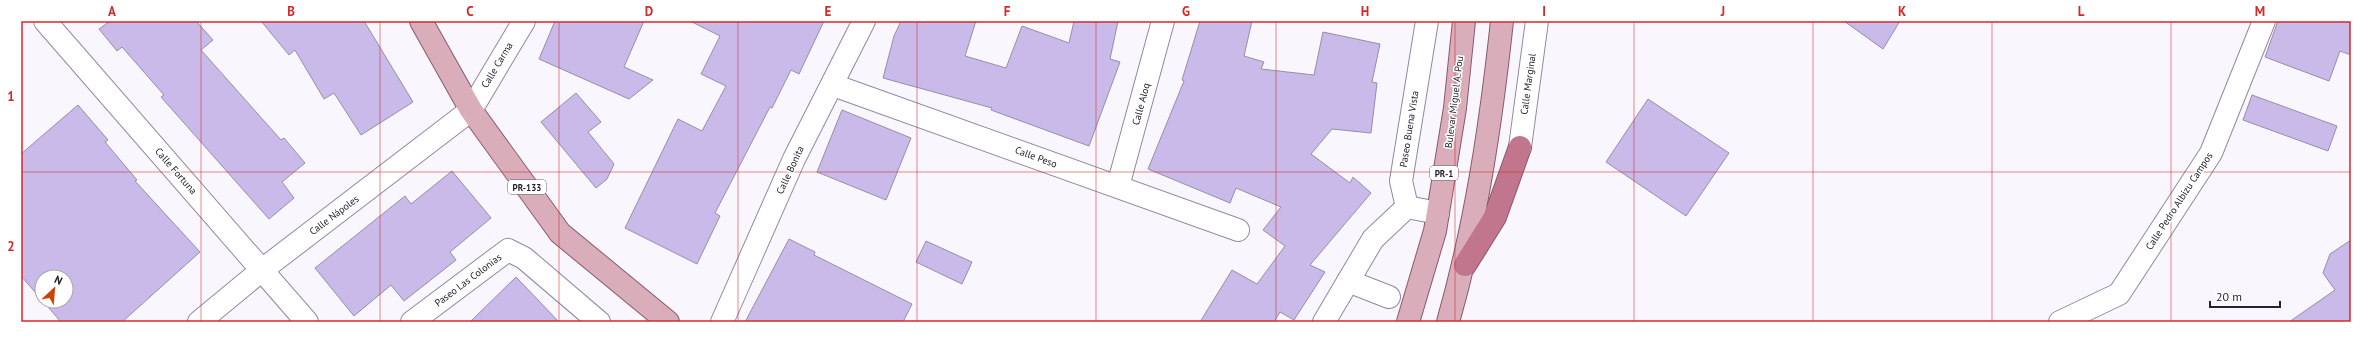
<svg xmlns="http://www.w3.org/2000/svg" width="2372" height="343" font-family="'PT Sans',sans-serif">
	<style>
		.building { fill: #cabae9; stroke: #978daa }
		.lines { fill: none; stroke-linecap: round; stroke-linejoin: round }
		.minor-casing { stroke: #9288a5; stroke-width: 24 }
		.major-casing { stroke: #8a586c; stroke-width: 24 }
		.highway-casing { stroke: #8a586c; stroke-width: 24 }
		.minor { stroke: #fff; stroke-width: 22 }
		.major { stroke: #daadbb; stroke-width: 22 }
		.highway { stroke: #c1768e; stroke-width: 22 }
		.grid { fill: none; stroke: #d62828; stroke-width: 1; stroke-opacity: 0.55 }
		.labels { text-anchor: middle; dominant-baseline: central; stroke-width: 3; stroke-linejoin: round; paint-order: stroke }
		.shield { fill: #fff; stroke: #66646c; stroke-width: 1 }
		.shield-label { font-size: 9px; font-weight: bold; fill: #25212d }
		.street-label { font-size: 10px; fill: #25212d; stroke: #fff }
		.neatline { fill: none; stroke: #d62828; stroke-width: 1.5 }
		.grid-label { font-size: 13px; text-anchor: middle; font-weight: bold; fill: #d62828 }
	</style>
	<rect width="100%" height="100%" fill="#f9f7fd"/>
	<g class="building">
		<polygon points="110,21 196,21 213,40 201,50 281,140 284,138 305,163 282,182 294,198 269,219 161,97 164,95 122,47 117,51 99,29"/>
		<polygon points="261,21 364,21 413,102 361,135 334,93 324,99 295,50 289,55"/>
		<polygon points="555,21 644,21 624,67 653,80 629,99 539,59"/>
		<polygon points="690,21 824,21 799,74 791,70 772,108 770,107 715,213 720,216 697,264 625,228 678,119 702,131 726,86 701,74 720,36"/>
		<polygon points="901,21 976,21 965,56 1006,68 1022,26 1069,43 1074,21 1118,21 1110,59 1120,62 1089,146 991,110 992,108 883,78 894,36"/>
		<polygon points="1200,21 1252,21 1244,56 1264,62 1261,69 1314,75 1323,32 1380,44 1372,82 1377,83 1371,133 1332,129 1311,154 1350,183 1353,177 1371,193 1310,265 1325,272 1294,320 1280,312 1274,322 1200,322 1232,270 1257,284 1285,246 1263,230 1281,207 1236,188 1230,203 1148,169 1184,81 1182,80"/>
		<polygon points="1844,21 1900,21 1883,49"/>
		<polygon points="2278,21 2351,21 2351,55 2340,51 2329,81 2265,57"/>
		<polygon points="576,93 601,122 588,132 614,164 607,179 596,188 541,122"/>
		<polygon points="2252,95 2337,126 2328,151 2243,120"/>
		<polygon points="1648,99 1729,153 1686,216 1606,162"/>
		<polygon points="78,105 108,140 105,142 137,180 135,181 200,252 122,322 61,322 43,301 66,301 66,277 42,277 42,300 21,276 21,154"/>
		<polygon points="842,110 911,138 886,200 817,172"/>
		<polygon points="452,171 491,218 450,252 456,260 404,301 391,285 354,316 315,268 405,196 411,204"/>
		<polygon points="789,239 815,252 814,255 912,304 903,322 745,322"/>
		<polygon points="2351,240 2351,322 2289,322 2335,290 2323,273 2330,254"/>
		<polygon points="926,241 972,262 962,284 916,262"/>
		<polygon points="516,277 559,322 470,322"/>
	</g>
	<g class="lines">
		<g class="minor-casing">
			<g id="minor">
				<polyline points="45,21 307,322"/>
				<polyline points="1427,21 1401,181 1407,207 1438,213"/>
				<polyline points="833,85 1238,230"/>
				<polyline points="1520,147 1537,21"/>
				<polyline points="1118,186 1163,21"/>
				<polyline points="1348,281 1389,297"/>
				<polyline points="199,322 262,270 471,110 524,21"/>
				<polyline points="412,322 508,250 524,258 599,322"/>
				<polyline points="722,322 794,159 864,21"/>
				<polyline points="1324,322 1373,239 1407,207"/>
				<polyline points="2060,322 2119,294 2211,153 2264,21"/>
			</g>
		</g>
		<g class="major-casing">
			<g id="major">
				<polyline points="421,21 471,110 560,233 668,322"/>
				<polyline points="1408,322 1435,231 1455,108 1464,21"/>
				<path d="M1448 322C1476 224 1491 123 1502 21"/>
			</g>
		</g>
		<g class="highway-casing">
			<polyline id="highway" points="1465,265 1495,217 1520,147"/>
		</g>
		<use href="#minor" class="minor"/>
		<use href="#major" class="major"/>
		<use href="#highway" class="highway"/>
	</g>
	<path class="grid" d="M201 21V322M380 21V322M559 21V322M738 21V322M917 21V322M1096 21V322M1276 21V322M1455 21V322M1634 21V322M1813 21V322M1992 21V322M2171 21V322M21 172H2351"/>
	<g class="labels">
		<g class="shield">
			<rect x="1430" y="166" width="28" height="14" rx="3"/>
			<rect x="508" y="180" width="38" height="14" rx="3"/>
		</g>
		<g class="shield-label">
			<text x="1444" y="173">PR-1</text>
			<text x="527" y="187">PR-133</text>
		</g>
		<g class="street-label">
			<text transform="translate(497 65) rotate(-59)">Calle Carma</text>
			<text transform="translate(1528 84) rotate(-82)">Calle Marginal</text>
			<text transform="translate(1454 102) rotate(-83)">Bulevar Miguel A. Pou</text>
			<text transform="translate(1141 104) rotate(-75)">Calle Aloq</text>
			<text transform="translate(1409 129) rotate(-81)">Paseo Buena Vista</text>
			<text transform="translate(1036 157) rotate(20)">Calle Peso</text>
			<text transform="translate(790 170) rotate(-65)">Calle Bonita</text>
			<text transform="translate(176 171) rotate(49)">Calle Fortuna</text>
			<text transform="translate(2179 201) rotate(-57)">Calle Pedro Albizu Campos</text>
			<text transform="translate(334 215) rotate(-37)">Calle Nápoles</text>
			<text transform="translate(468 280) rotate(-37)">Paseo Las Colonias</text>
		</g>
	</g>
	<rect width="2372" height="343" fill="none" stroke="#ffffff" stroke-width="44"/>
	<g transform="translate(54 289) rotate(26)"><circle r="19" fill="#ffffff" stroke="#a8a6ab"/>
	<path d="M0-3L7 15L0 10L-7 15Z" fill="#ca4409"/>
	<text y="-6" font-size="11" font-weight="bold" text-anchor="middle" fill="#25212d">N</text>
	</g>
	<path d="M2210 301v6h70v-6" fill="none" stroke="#25212d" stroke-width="2"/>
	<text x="2216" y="301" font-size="12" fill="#25212d" stroke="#ffffff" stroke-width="3" paint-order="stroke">20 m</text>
	<rect x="22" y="22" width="2328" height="299" class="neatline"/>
	<g class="grid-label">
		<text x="112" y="16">A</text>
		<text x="291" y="16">B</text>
		<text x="470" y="16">C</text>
		<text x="649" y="16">D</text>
		<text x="828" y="16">E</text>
		<text x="1007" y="16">F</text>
		<text x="1186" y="16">G</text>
		<text x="1365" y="16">H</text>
		<text x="1544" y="16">I</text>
		<text x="1723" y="16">J</text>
		<text x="1902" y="16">K</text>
		<text x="2081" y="16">L</text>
		<text x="2260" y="16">M</text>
		<text x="11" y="101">1</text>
		<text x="11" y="251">2</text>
	</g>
</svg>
